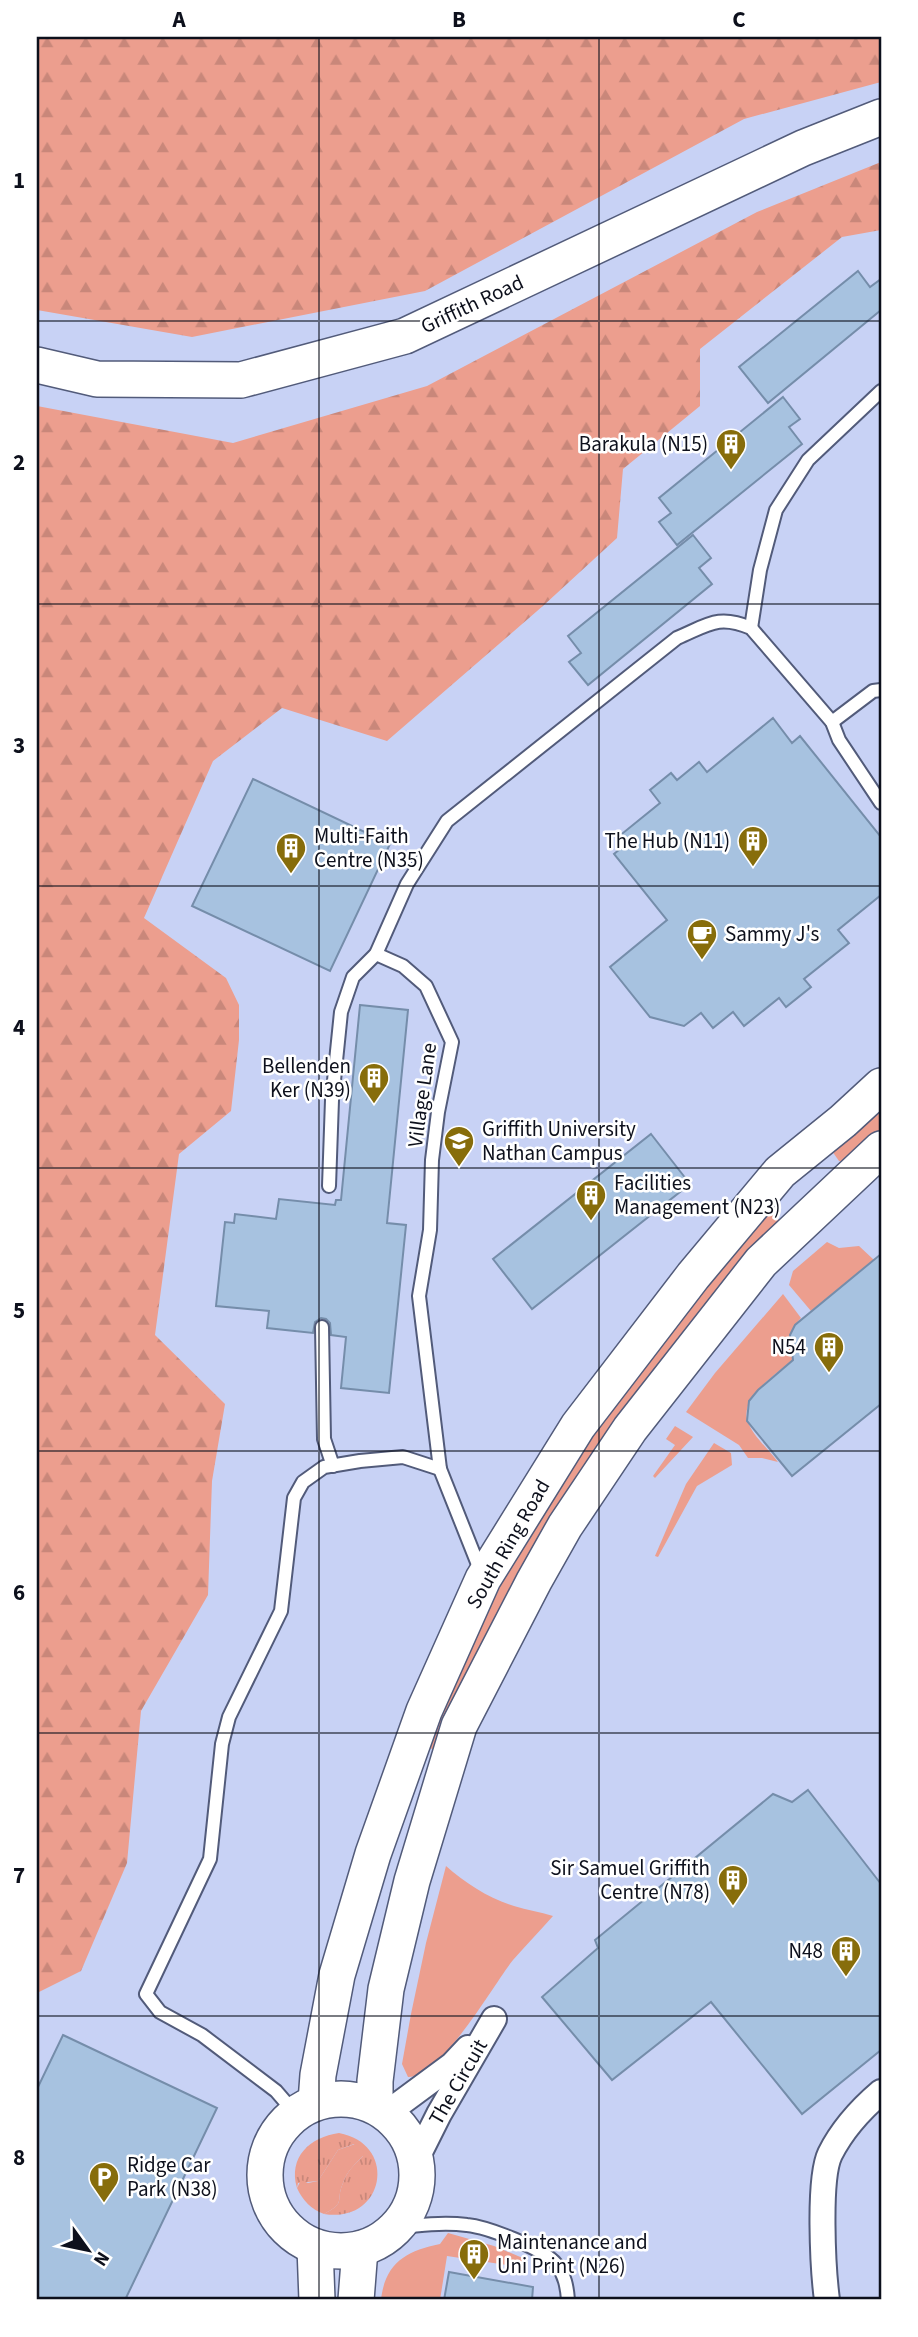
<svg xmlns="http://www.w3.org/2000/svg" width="918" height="2337" font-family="'Source Sans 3',sans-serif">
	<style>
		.built { fill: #c8d2f5 }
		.grass { fill: url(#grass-tufts) }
		.forest { fill: url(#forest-firs) }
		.green { fill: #ec9e8e }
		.building { fill: #a7c2e0; stroke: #758daa; stroke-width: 2 }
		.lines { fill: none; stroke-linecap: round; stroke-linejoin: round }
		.lane-casing { stroke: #525b7a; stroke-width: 16 }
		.street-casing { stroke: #525b7a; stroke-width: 28 }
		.secondary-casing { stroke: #525b7a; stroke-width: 38 }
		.lane { stroke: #fff; stroke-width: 12 }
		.street { stroke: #fff; stroke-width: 24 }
		.secondary { stroke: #fff; stroke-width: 35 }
		.grid { fill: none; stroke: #0d101c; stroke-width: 2; stroke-opacity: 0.55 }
		.labels { text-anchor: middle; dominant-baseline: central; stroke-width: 5; stroke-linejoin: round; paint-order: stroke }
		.street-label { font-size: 21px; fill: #0d101c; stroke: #fff }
		.poi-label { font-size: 21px; fill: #0d101c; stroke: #fff; text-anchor: end }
		.neatline { fill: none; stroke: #0d101c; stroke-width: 2.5 }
		.grid-label { font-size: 23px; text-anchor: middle; font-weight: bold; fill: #0d101c }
	</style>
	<defs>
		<pattern id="grass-tufts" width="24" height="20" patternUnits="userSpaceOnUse" patternTransform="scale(1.75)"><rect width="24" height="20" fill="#ec9e8e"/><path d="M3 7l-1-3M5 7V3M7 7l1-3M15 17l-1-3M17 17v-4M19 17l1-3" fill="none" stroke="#c9877a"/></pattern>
		<pattern id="forest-firs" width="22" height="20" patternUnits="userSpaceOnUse" patternTransform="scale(1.75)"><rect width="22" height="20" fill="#ec9e8e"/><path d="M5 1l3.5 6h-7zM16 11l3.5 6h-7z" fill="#c9877a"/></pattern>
	</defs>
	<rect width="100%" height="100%" fill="#d7e0fe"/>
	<rect class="built" x="37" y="37" width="844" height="2263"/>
	<path class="grass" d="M339 2133C399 2144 385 2224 324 2214 347 2202 335 2201 343 2183 347 2171 355 2164 363 2156L354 2144 338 2150 318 2181 298 2183 297 2188C288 2157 310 2137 339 2133Z"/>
	<g class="forest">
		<polygon points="37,37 881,37 881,82 744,119 425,291 192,337 37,310"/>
		<polygon points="881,162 881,230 842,237 700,349 700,406 623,469 617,538 544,605 387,741 282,708 213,761 144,918 226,978 239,1005 239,1040 231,1111 179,1154 155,1335 225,1404 212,1481 208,1595 141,1711 127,1863 81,1971 37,1993 37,406 233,443 427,386 757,212"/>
	</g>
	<g class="green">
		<polygon points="881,1106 881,1130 846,1162 839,1161 832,1151"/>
		<polygon points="770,1212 785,1225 735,1281 442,1752 423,1746 507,1569 585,1445 695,1300"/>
		<polygon points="827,1242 839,1248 859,1246 874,1260 811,1311 789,1285 793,1271"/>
		<path d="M783 1294 801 1318C789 1331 788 1342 795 1358 779 1372 738 1398 748 1422 753 1436 769 1450 778 1462L762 1458H748L739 1445 686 1412 715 1373Z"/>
		<polygon points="675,1426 693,1437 655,1478 653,1476 675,1445 666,1439"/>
		<polygon points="714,1443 731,1453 732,1465 697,1486 658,1557 655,1556 686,1484"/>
		<path d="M446 1866C465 1883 490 1899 514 1906 527 1910 540 1912 553 1916 540 1931 526 1945 513 1960 493 1985 441 2078 408 2077L402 2064 411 2014 426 1943Z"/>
		<path d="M355 2144 361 2147 364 2155C355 2164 347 2171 343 2183 335 2201 347 2202 324 2214 311 2209 303 2201 297 2188L301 2180 308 2183 318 2181 338 2150Z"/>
		<path d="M448 2233 494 2246 525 2259 520 2267 447 2256 440 2300H381C385 2263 406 2251 440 2244Z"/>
	</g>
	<g class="building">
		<polygon points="858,271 870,287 881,279 881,310 768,403 739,367"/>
		<polygon points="783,397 800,419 789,427 802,444 677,545 659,522 671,513 659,498"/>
		<polygon points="693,535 711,558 699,568 712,584 588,685 569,662 581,653 568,636"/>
		<polygon points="773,718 792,743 800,736 881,837 881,895 838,930 849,943 804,979 811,987 786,1007 779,998 744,1026 733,1012 713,1028 701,1013 684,1026 650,1017 610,967 667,920 614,854 625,845 618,837 660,803 650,790 671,773 677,780 699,762 707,772"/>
		<polygon points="253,779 390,844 330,971 192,906"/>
		<polygon points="360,1005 408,1010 387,1223 406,1225 389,1393 341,1388 346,1337 331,1335 330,1323 326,1319 321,1318 315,1322 313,1333 267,1328 269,1311 216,1306 225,1222 234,1223 235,1214 276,1219 279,1199 335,1205 336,1200 341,1200"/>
		<polygon points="651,1134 690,1184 532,1309 493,1259"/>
		<polygon points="881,1254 881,1404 792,1476 747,1421 749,1401 758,1390 793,1360 790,1335 795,1325"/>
		<polygon points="808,1790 881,1884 881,2050 802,2114 711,2002 612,2080 542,1997 598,1948 595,1940 773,1794 792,1802"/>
		<polygon points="63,2035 217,2108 125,2300 37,2300 37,2089"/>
		<polygon points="449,2272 533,2287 532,2300 444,2300"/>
	</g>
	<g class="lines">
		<g class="lane-casing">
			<g id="lane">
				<polyline points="751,628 760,570 776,510 808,460 881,391"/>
				<polyline points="832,722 873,691 881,690"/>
				<polyline points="329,1186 332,1100 341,1012 353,977 376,954"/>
				<polyline points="322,1327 324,1439 333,1466"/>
				<path d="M481 1572 440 1469 419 1296 430 1230 432 1160 438 1112 452 1042 426 986 403 966 376 954 407 884 447 821 677 638C708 625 718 614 751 628L832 722 839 740 881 803"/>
				<polyline points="295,2113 276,2091 202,2035 160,2012 146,1994 210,1859 222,1744 229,1717 281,1611 294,1498 303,1482 324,1467 360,1461 403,1457 440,1469"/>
				<path d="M395 2228C419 2225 443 2222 467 2225 487 2227 543 2248 556 2264 565 2275 567 2287 568 2300"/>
			</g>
		</g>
		<g class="street-casing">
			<g id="street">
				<polyline points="387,2113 452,2065 468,2048"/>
				<polyline points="416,2160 439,2114 494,2019"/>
				<path d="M827 2300C823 2270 818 2179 830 2154 842 2130 861 2109 881 2092"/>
			</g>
		</g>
		<g class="secondary-casing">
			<g id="secondary">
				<polyline points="37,365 97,379 241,380 405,336 803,148 881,117"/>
				<circle cx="341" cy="2175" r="76"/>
				<polyline points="316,2102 318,2075 337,1975 373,1854 424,1711 483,1579 578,1426 693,1276 780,1172 843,1121 881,1086"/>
				<polyline points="375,2105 375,2081 386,1989 412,1881 459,1726 534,1581 565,1526 630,1429 761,1262 881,1149"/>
				<polyline points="315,2247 317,2300"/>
				<polyline points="356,2300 360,2249"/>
			</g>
		</g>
		<use href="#lane" class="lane"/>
		<use href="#street" class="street"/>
		<use href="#secondary" class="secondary"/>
	</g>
	<path class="grid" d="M319 37V2300M599 37V2300M37 321H881M37 604H881M37 886H881M37 1168H881M37 1451H881M37 1733H881M37 2016H881"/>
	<defs>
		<g id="building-pin" transform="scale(1.575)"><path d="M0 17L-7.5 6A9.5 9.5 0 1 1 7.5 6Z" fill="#876d0b" stroke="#fff"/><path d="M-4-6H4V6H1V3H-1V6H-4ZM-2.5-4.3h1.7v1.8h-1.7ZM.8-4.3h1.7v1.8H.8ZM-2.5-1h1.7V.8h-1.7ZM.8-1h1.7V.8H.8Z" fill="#fff"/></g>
		<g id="cafe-pin" transform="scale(1.575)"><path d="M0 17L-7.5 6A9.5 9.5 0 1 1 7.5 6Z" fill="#876d0b" stroke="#fff"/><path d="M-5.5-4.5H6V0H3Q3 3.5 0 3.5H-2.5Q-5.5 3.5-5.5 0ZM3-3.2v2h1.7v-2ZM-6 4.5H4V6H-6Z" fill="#fff"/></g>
		<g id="university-pin" transform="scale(1.575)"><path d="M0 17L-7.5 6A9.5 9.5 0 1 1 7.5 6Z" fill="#876d0b" stroke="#fff"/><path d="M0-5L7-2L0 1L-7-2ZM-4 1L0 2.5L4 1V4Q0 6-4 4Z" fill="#fff"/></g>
		<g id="parking-pin" transform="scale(1.575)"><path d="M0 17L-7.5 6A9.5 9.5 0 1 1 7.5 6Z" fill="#876d0b" stroke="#fff"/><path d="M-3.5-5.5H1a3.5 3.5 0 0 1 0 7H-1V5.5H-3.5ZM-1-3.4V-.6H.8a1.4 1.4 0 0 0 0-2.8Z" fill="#fff"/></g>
	</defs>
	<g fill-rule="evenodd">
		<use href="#building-pin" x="731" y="444"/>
		<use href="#building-pin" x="753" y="841"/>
		<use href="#building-pin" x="291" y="848"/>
		<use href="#cafe-pin" x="702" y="934"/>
		<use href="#building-pin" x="374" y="1078"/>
		<use href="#university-pin" x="459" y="1141"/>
		<use href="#building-pin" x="591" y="1195"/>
		<use href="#building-pin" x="829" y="1347"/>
		<use href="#building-pin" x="733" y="1880"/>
		<use href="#building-pin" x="846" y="1951"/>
		<use href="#parking-pin" x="104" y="2177"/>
		<use href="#building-pin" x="474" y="2254"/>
	</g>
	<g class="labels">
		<g class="street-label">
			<text transform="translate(472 304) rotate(-25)">Griffith Road</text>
			<text transform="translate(422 1095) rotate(-82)">Village Lane</text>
			<text transform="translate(508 1544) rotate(-60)">South Ring Road</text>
			<text transform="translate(458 2082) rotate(-60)">The Circuit</text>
		</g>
		<g class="poi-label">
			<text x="708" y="444">Barakula (N15)</text>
			<text x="314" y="836" text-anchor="start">Multi-Faith<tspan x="314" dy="24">Centre (N35)</tspan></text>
			<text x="730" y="841">The Hub (N11)</text>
			<text x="725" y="934" text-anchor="start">Sammy J's</text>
			<text x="351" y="1066">Bellenden<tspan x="351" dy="24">Ker (N39)</tspan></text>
			<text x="482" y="1129" text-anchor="start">Griffith University<tspan x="482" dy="24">Nathan Campus</tspan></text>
			<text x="614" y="1183" text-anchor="start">Facilities<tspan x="614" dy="24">Management (N23)</tspan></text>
			<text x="806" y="1347">N54</text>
			<text x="710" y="1868">Sir Samuel Griffith<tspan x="710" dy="24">Centre (N78)</tspan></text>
			<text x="823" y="1951">N48</text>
			<text x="127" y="2165" text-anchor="start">Ridge Car<tspan x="127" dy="24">Park (N38)</tspan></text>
			<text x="497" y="2242" text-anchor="start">Maintenance and<tspan x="497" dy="24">Uni Print (N26)</tspan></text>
		</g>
	</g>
	<rect width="918" height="2337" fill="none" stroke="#ffffff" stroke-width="77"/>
	<g transform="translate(88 2250) rotate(123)" stroke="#ffffff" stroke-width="5" paint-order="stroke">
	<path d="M0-5L12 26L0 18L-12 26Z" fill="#0d101c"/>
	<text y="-10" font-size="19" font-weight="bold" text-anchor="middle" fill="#0d101c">N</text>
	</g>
	<rect x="38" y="38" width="842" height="2260" class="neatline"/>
	<g class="grid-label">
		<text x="179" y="27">A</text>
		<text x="459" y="27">B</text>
		<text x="739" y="27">C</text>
		<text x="19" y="188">1</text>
		<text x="19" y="470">2</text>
		<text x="19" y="753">3</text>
		<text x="19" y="1035">4</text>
		<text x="19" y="1318">5</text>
		<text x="19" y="1600">6</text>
		<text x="19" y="1883">7</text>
		<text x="19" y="2165">8</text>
	</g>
</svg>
